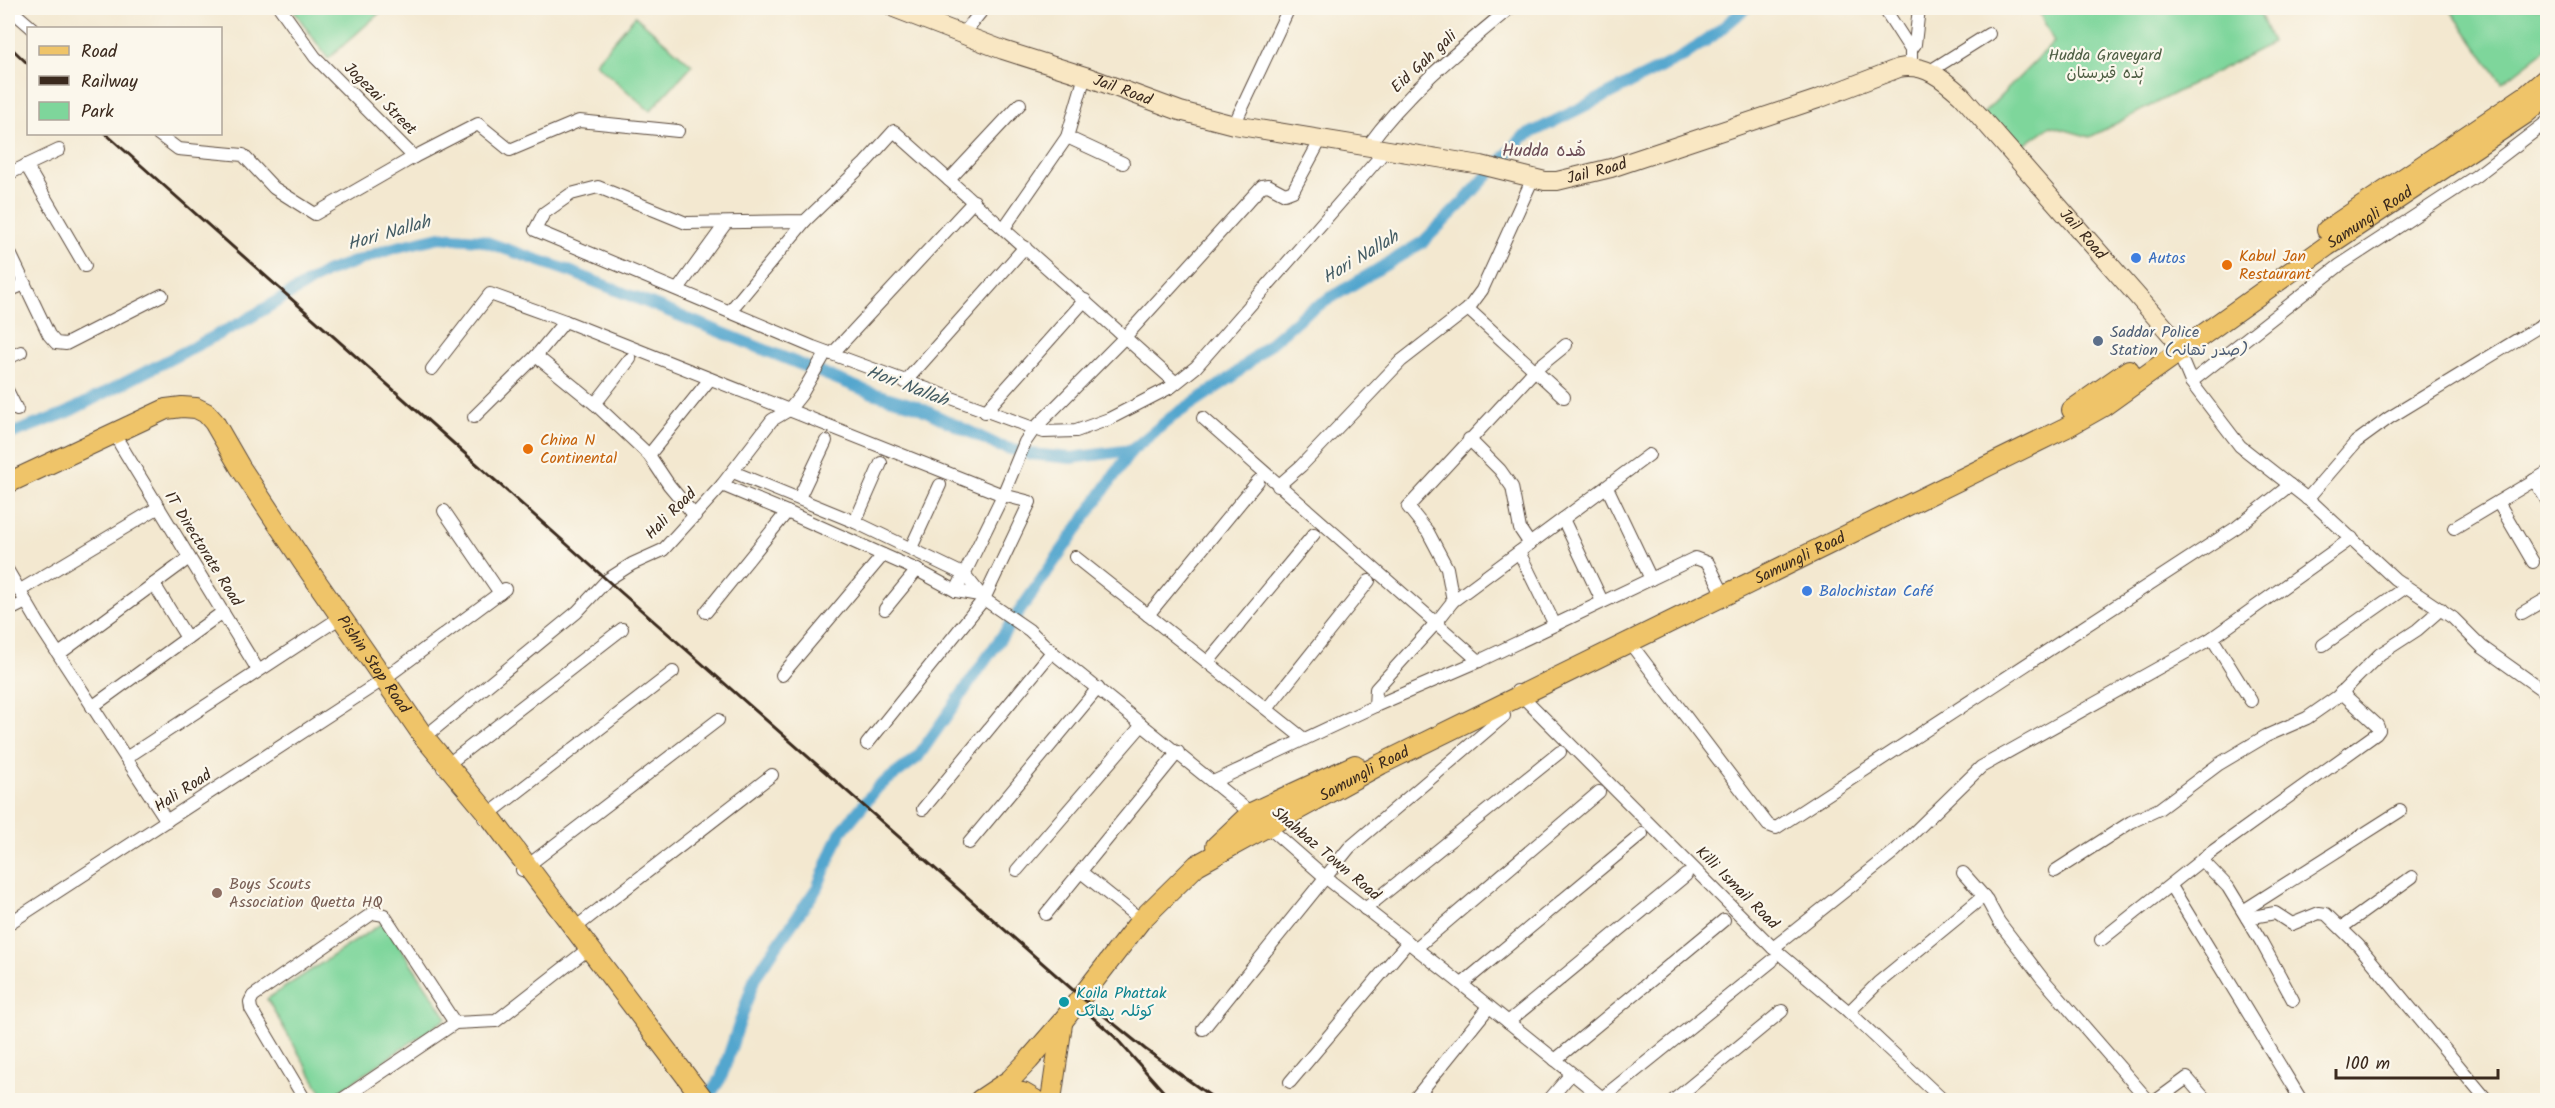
<svg xmlns="http://www.w3.org/2000/svg" width="2555" height="1108" font-family="Kalam,'Playpen Sans Arabic',sans-serif">
	<style>
		.green { fill: #7ed69b; stroke: #5c805c; stroke-width: 1.5 }
		.lines { fill: none; stroke-linecap: round; stroke-linejoin: round }
		.canal { stroke: #52a6ce; stroke-width: 12 }
		.minor-casing { stroke: #574639; stroke-width: 14 }
		.secondary-casing { stroke: #574639; stroke-width: 20 }
		.primary-casing { stroke: #574639; stroke-width: 22 }
		.minor { stroke: #fff; stroke-width: 12 }
		.secondary { stroke: #f9e7c3; stroke-width: 18 }
		.primary { stroke: #efc469; stroke-width: 20 }
		.rail { stroke: #3b2a1e; stroke-width: 3 }
		.shop-dot { fill: #3f7fe0; stroke: #fbf7ec; stroke-width: 2 }
		.food-dot { fill: #e8710a; stroke: #fbf7ec; stroke-width: 2 }
		.service-dot { fill: #5c6f8a; stroke: #fbf7ec; stroke-width: 2 }
		.education-dot { fill: #8d6e63; stroke: #fbf7ec; stroke-width: 2 }
		.culture-dot { fill: #0f9aa8; stroke: #fbf7ec; stroke-width: 2 }
		.labels { text-anchor: middle; dominant-baseline: central; stroke-width: 4.5; stroke-linejoin: round; paint-order: stroke }
		.park-label { font-size: 16px; fill: #4f5e44; stroke: #fbf7ec }
		.street-label { font-size: 16px; fill: #3b2a1e; stroke: #fbf7ec }
		.food-label { font-size: 16px; fill: #c56008; stroke: #fbf7ec; text-anchor: start }
		.shop-label { font-size: 16px; fill: #366cbe; stroke: #fbf7ec; text-anchor: start }
		.service-label { font-size: 16px; fill: #4e5e75; stroke: #fbf7ec; text-anchor: start }
		.education-label { font-size: 16px; fill: #785e54; stroke: #fbf7ec; text-anchor: start }
		.culture-label { font-size: 16px; fill: #0d838f; stroke: #fbf7ec; text-anchor: start }
		.neighbourhood-label { font-size: 18px; fill: #6e4f58; stroke: #fbf7ec }
		.water-label { font-size: 18px; font-style: italic; fill: #445c64; stroke: #fbf7ec }
	</style>
	<rect width="100%" height="100%" fill="#fbf7ec"/>
	<filter id="ink" filterUnits="userSpaceOnUse"><feTurbulence type="fractalNoise" baseFrequency=".0167" numOctaves="2"/><feDisplacementMap in="SourceGraphic" scale="12" xChannelSelector="R" yChannelSelector="G"/><feConvolveMatrix kernelMatrix="1 2 1 2 8 2 1 2 1" color-interpolation-filters="sRGB"/></filter>
	<filter id="wash" filterUnits="userSpaceOnUse"><feTurbulence type="fractalNoise" baseFrequency=".008" numOctaves="4" result="noise"/><feDisplacementMap in="SourceGraphic" scale="24" xChannelSelector="R" yChannelSelector="G"/><feGaussianBlur stdDeviation="1.35" result="paint"/><feColorMatrix in="noise" values="0 0 0 0 0 0 0 0 0 0 0 0 0 0 0 0 0 1.4 0 .05"/><feComposite in="paint" operator="in"/></filter>
	<g filter="url(#wash)">
		<rect width="100%" height="100%" fill="#f3e8d0"/>
		<g class="green">
			<polygon points="292,8 382,8 384,9 328,59"/>
			<polygon points="2037,8 2258,8 2272,43 2090,137 2051,126 2012,153 1980,117 2054,42"/>
			<polygon points="2449,8 2547,8 2547,48 2502,83"/>
			<polygon points="635,16 692,65 650,111 595,63"/>
			<polygon points="384,922 447,1018 326,1100 267,999"/>
		</g>
		<g class="lines">
			<g class="canal">
				<polyline points="8,435 66,413 246,320 326,272 393,248 440,237 480,240 569,271 869,392 916,406 999,446 1030,454 1071,458 1132,450 1172,417 1232,377 1304,314 1423,242 1465,200 1523,137 1682,57 1714,35 1746,8"/>
				<polyline points="698,1099 713,1090 721,1078 755,977 817,888 840,833 878,787 917,758 1132,450"/>
			</g>
		</g>
	</g>
	<g filter="url(#ink)">
		<g class="lines">
			<g class="minor-casing">
				<g id="minor">
					<polyline points="9,8 32,28"/>
					<polyline points="280,8 315,57 414,157 478,124 510,150 579,121 678,131"/>
					<polyline points="1884,8 1911,50"/>
					<polyline points="963,34 984,8"/>
					<polyline points="1911,66 1911,50 1915,44 1919,8"/>
					<polyline points="1930,71 1989,34"/>
					<polyline points="1234,125 1289,8"/>
					<polyline points="158,134 178,149 243,155 274,188 315,214 414,157"/>
					<polyline points="1067,137 1123,163"/>
					<path d="M1367 147C1406 93 1459 50 1510 8"/>
					<polyline points="26,165 85,266"/>
					<polyline points="8,174 59,150"/>
					<polyline points="949,180 1020,104"/>
					<polyline points="1004,228 1067,137 1085,76"/>
					<polyline points="8,249 49,335 56,343 66,344 162,295"/>
					<polyline points="678,289 726,223"/>
					<polyline points="8,291 25,284"/>
					<polyline points="1468,309 1564,397"/>
					<polyline points="730,311 805,221"/>
					<polyline points="2178,351 2191,382 2240,446 2314,504 2395,579 2453,618 2482,647 2548,694"/>
					<polyline points="832,354 974,201"/>
					<polyline points="536,356 595,404 649,455 669,485 695,516"/>
					<polyline points="8,358 21,352"/>
					<polyline points="432,369 490,294 565,321 1003,495 1030,502 984,599 867,744"/>
					<polyline points="905,382 1025,247"/>
					<polyline points="2191,382 2340,265 2476,176 2548,121"/>
					<polyline points="1176,383 894,131 865,163 805,221 686,223 598,187 571,194 544,213 535,230 813,347 1044,432 1076,431 1109,419 1171,387 1196,367 1386,150"/>
					<polyline points="8,392 17,410"/>
					<polyline points="595,404 630,359"/>
					<polyline points="985,412 1085,300"/>
					<polyline points="474,417 536,356 565,321"/>
					<polyline points="1203,418 1479,661"/>
					<polyline points="1469,439 1500,470 1512,487 1520,529 1530,544"/>
					<polyline points="120,444 258,670"/>
					<polyline points="649,455 710,379"/>
					<polyline points="733,472 855,522 965,575 984,599 1029,630 1052,652 1267,826 1325,877 1455,979 1605,1100"/>
					<polyline points="2534,480 2548,502"/>
					<polyline points="722,485 787,512 917,570 956,591 979,595"/>
					<polyline points="1278,486 1301,466 1401,361 1468,309 1482,290 1533,178"/>
					<polyline points="1607,487 1651,579"/>
					<polyline points="799,498 826,441"/>
					<polyline points="2307,499 2356,442 2389,418 2548,321"/>
					<polyline points="2498,502 2533,562"/>
					<polyline points="444,511 500,593"/>
					<polyline points="1563,519 1602,601"/>
					<polyline points="855,522 881,463"/>
					<polyline points="2454,528 2548,472"/>
					<polyline points="911,548 940,485"/>
					<polyline points="1519,552 1554,623"/>
					<polyline points="1075,557 1304,739"/>
					<polyline points="8,571 42,629 167,821"/>
					<polyline points="154,584 187,638"/>
					<polyline points="19,591 159,507"/>
					<polyline points="956,591 1003,495 1025,442 1034,429 1125,337 1262,186 1268,185 1285,194 1293,191 1321,139"/>
					<polyline points="1453,601 1447,568 1428,532 1408,507 1535,370 1566,345"/>
					<polyline points="885,609 917,570"/>
					<polyline points="8,611 26,602"/>
					<polyline points="706,612 787,512"/>
					<polyline points="2522,613 2548,598"/>
					<polyline points="1148,615 1258,481"/>
					<polyline points="2212,638 2251,701"/>
					<polyline points="1630,643 1768,825 1776,828 2237,527 2290,485"/>
					<polyline points="2323,645 2406,587"/>
					<polyline points="59,654 189,558"/>
					<polyline points="1208,662 1314,534"/>
					<polyline points="782,675 883,555"/>
					<polyline points="384,679 505,589"/>
					<polyline points="1517,691 1773,948 1849,1012 1943,1100"/>
					<polyline points="1375,706 1376,689 1435,624 1453,601 1649,455"/>
					<polyline points="92,707 223,612"/>
					<polyline points="1267,709 1369,581"/>
					<polyline points="421,740 577,612 607,580 632,564 663,550 722,485 772,420 789,410 801,395 826,352"/>
					<polyline points="126,758 341,617"/>
					<polyline points="443,768 622,629"/>
					<polyline points="1213,782 1375,706 1479,661 1695,558 1708,563 1725,597"/>
					<polyline points="923,809 1052,652"/>
					<polyline points="484,818 673,672"/>
					<polyline points="969,843 1098,688"/>
					<polyline points="2202,860 2228,887 2262,943 2293,1000"/>
					<polyline points="522,870 718,720"/>
					<polyline points="1017,870 1142,725"/>
					<polyline points="2055,871 2131,822 2159,809 2219,764 2266,736 2307,718 2337,697 2380,654 2417,630 2441,609"/>
					<polyline points="1081,872 1141,920"/>
					<polyline points="1963,873 1987,900 1999,922 2042,978 2148,1100"/>
					<polyline points="2171,886 2301,1100"/>
					<polyline points="1365,909 1560,752"/>
					<polyline points="2243,911 2400,811"/>
					<polyline points="1046,914 1178,752"/>
					<polyline points="2247,918 2275,913 2292,924 2319,913 2326,914 2358,945 2487,1100"/>
					<polyline points="8,924 375,685"/>
					<polyline points="2341,928 2412,877"/>
					<polyline points="571,931 772,775"/>
					<polyline points="2101,940 2209,854 2376,734 2379,730 2377,725 2341,692"/>
					<polyline points="1416,948 1599,792"/>
					<polyline points="1773,948 1895,851 1981,767 2212,638 2352,538"/>
					<polyline points="1462,984 1642,834"/>
					<polyline points="1849,1012 1878,983 1984,896"/>
					<polyline points="1508,1022 1686,875"/>
					<polyline points="1203,1029 1349,848 1504,716"/>
					<polyline points="1555,1060 1724,920"/>
					<polyline points="1290,1082 1408,942"/>
					<polyline points="1602,1098 1772,961"/>
					<polyline points="305,1100 251,1009 250,1002 253,996 373,913 384,915 455,1023"/>
					<polyline points="341,1100 455,1023 496,1021 583,953"/>
					<polyline points="1414,1100 1489,1007"/>
					<polyline points="1549,1100 1571,1074"/>
					<polyline points="1674,1100 1782,1011"/>
					<polyline points="2157,1100 2187,1078 2206,1100"/>
				</g>
			</g>
			<g class="secondary-casing">
				<g id="secondary">
					<path id="s1" d="M894 8 1003 50 1085 76 1180 111 1234 125 1481 165 1545 181H1557L1611 168 1818 99 1899 68C1925 63 1943 79 1961 95L2174 338 2178 351"/>
				</g>
			</g>
			<g class="primary-casing">
				<g id="primary">
					<polyline points="2327,230 2527,95 2548,77"/>
					<polyline points="2072,410 2129,370"/>
					<path id="s2" d="M8 483 166 409 182 407 196 408 206 413 214 422 240 467 303 562 424 737 488 814 704 1100"/>
					<polyline points="1216,846 1251,813 1355,765"/>
					<polyline points="998,1089 1023,1093 1035,1100"/>
					<path id="s3" d="M980 1100 1010 1080 1029 1060 1062 1022 1141 920 1197 865 1381 764 2065 428 2102 407 2327 246 2525 114 2548 94"/>
					<polyline points="1051,1100 1062,1024"/>
				</g>
			</g>
			<use href="#minor" class="minor"/>
			<use href="#secondary" class="secondary"/>
			<use href="#primary" class="primary"/>
			<g class="rail">
				<polyline points="8,45 28,64"/>
				<polyline points="106,134 607,580 1081,997 1145,1049 1216,1100"/>
				<polyline points="1090,1015 1114,1036 1171,1100"/>
			</g>
		</g>
	</g>
	<g class="shop-dot">
		<circle cx="2136" cy="258" r="6"/>
		<circle cx="1807" cy="591" r="6"/>
	</g>
	<g class="food-dot">
		<circle cx="2227" cy="265" r="6"/>
		<circle cx="528" cy="449" r="6"/>
	</g>
	<circle class="service-dot" cx="2098" cy="341" r="6"/>
	<circle class="education-dot" cx="217" cy="893" r="6"/>
	<circle class="culture-dot" cx="1064" cy="1002" r="6"/>
	<g class="labels">
		<g class="park-label">
			<text x="2105" y="55">Hudda Graveyard<tspan x="2105" dy="18">ہُدہ قبرستان</tspan></text>
		</g>
		<g class="street-label">
			<text transform="translate(1424 62) rotate(-43)">Eid Gah gali</text>
			<text stroke="none"><textPath href="#s1" startOffset="243">Jail Road</textPath></text>
			<text transform="translate(380 99) rotate(45)">Jogezai Street</text>
			<text stroke="none"><textPath href="#s1" startOffset="729">Jail Road</textPath></text>
			<text stroke="none"><textPath href="#s3" startOffset="1664">Samungli Road</textPath></text>
			<text stroke="none"><textPath href="#s1" startOffset="1304">Jail Road</textPath></text>
			<text transform="translate(671 514) rotate(-45)">Hali Road</text>
			<text transform="translate(203 549) rotate(58)">IT Directorate Road</text>
			<text stroke="none"><textPath href="#s3" startOffset="998">Samungli Road</textPath></text>
			<text stroke="none"><textPath href="#s2" startOffset="518">Pishin Stop Road</textPath></text>
			<text stroke="none"><textPath href="#s3" startOffset="512">Samungli Road</textPath></text>
			<text transform="translate(183 791) rotate(-33)">Hali Road</text>
			<text transform="translate(1326 854) rotate(40)">Shahbaz Town Road</text>
			<text transform="translate(1737 888) rotate(45)">Killi Ismail Road</text>
		</g>
		<g class="food-label">
			<text x="2239" y="256">Kabul Jan<tspan x="2239" dy="18">Restaurant</tspan></text>
			<text x="540" y="440">China N<tspan x="540" dy="18">Continental</tspan></text>
		</g>
		<g class="shop-label">
			<text x="2148" y="258">Autos</text>
			<text x="1819" y="591">Balochistan Café</text>
		</g>
		<g class="service-label">
			<text x="2110" y="332">Saddar Police<tspan x="2110" dy="18">Station (صدر تھانہ)</tspan></text>
		</g>
		<g class="education-label">
			<text x="229" y="884">Boys Scouts<tspan x="229" dy="18">Association Quetta HQ</tspan></text>
		</g>
		<g class="culture-label">
			<text x="1076" y="993">Koila Phattak<tspan x="1076" dy="18">کوئلہ پھاٹک</tspan></text>
		</g>
		<g class="neighbourhood-label">
			<text x="1544" y="151">Hudda ھُدہ</text>
		</g>
		<g class="water-label">
			<text transform="translate(389 234) rotate(-16)">Hori Nallah</text>
			<text transform="translate(1361 258) rotate(-31)">Hori Nallah</text>
			<text transform="translate(907 387) rotate(21)">Hori Nallah</text>
		</g>
	</g>
	<rect width="2555" height="1108" fill="none" stroke="#fbf7ec" stroke-width="30"/>
	<rect x="27" y="27" width="195" height="108" fill="#fbf7ec" stroke="#aea59a" stroke-width="1.5"/>
	<rect x="39" y="46" width="30" height="9" fill="#efc469" stroke="#aea59a" stroke-width="1.5"/>
	<text x="81" y="57" font-size="18" fill="#3b2a1e">Road</text>
	<rect x="39" y="76" width="30" height="9" fill="#3b2a1e" stroke="#aea59a" stroke-width="1.5"/>
	<text x="81" y="87" font-size="18" fill="#3b2a1e">Railway</text>
	<rect x="39" y="102" width="30" height="18" fill="#7ed69b" stroke="#aea59a" stroke-width="1.5"/>
	<text x="81" y="117" font-size="18" fill="#3b2a1e">Park</text>
	<path d="M2336 1069v9h162v-9" fill="none" stroke="#3b2a1e" stroke-width="3"/>
	<text x="2345" y="1069" font-size="18" fill="#3b2a1e" stroke="#fbf7ec" stroke-width="4.5" paint-order="stroke">100 m</text>
</svg>
